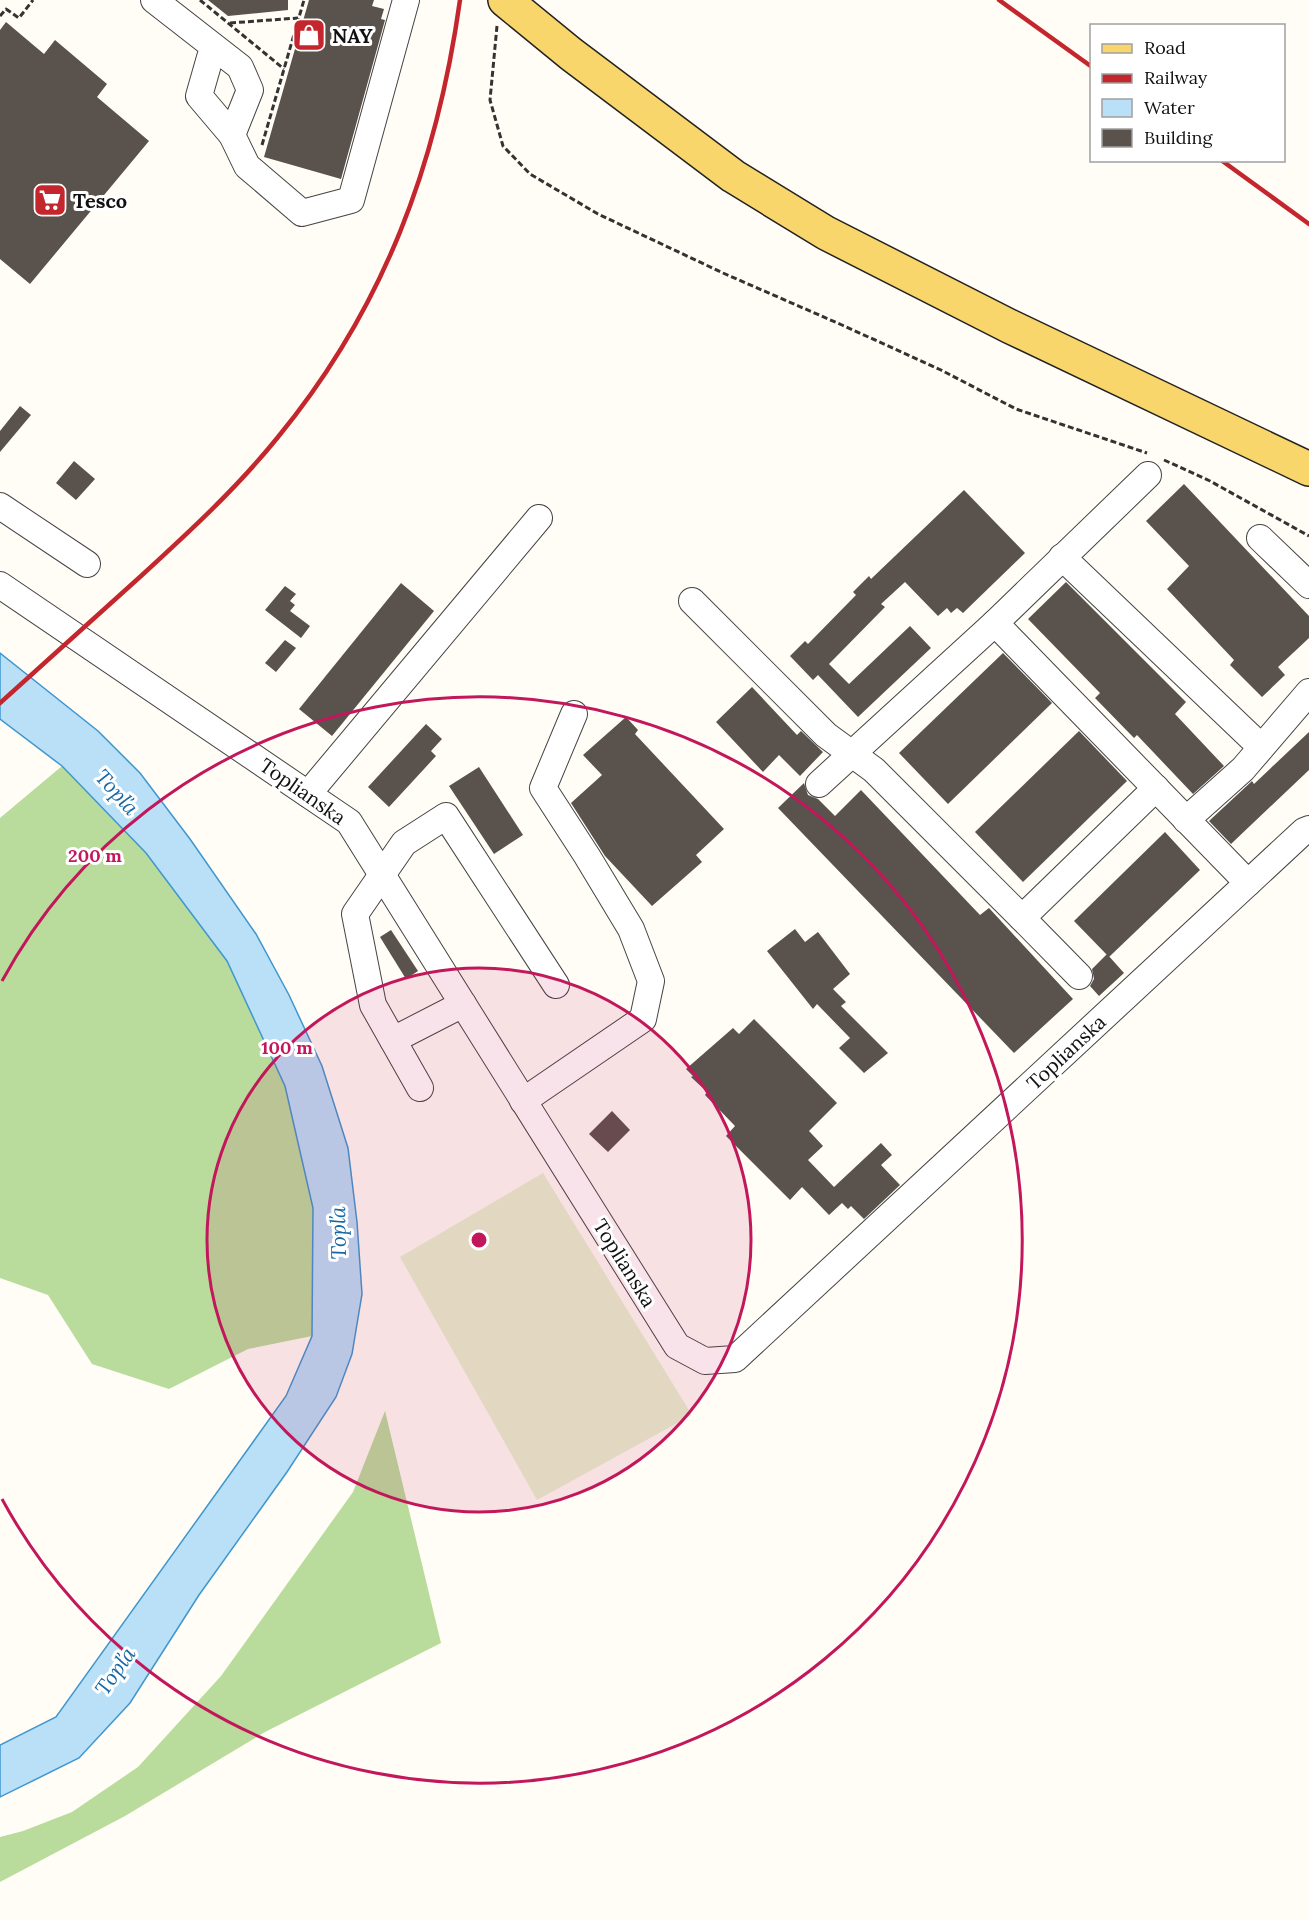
<svg xmlns="http://www.w3.org/2000/svg" width="1309" height="1920" font-family="Lora,serif">
	<style>
		.forest { fill: #b9dc9c }
		.pitch { fill: #e6f2cf }
		.water { fill: #b9e0f7; stroke: #3f96cf; stroke-width: 1.5 }
		.building { fill: #5a524d }
		.lines { fill: none; stroke-linecap: round; stroke-linejoin: round }
		.minor-casing { stroke: #444; stroke-width: 28 }
		.major-casing { stroke: #222; stroke-width: 36 }
		.path { stroke: #333; stroke-width: 3; stroke-dasharray: 6 3; stroke-linecap: butt }
		.minor { stroke: #fff; stroke-width: 26 }
		.major { stroke: #f9d66b; stroke-width: 33 }
		.rail { stroke: #c4262e; stroke-width: 4.5 }
		.ring { fill: none; stroke: #c2185b; stroke-width: 3 }
		.labels { text-anchor: middle; dominant-baseline: central; stroke-width: 6; stroke-linejoin: round; paint-order: stroke }
		.poi-label { font-size: 20px; font-weight: bold; fill: #111; stroke: #fff; text-anchor: start }
		.street-label { font-size: 20px; fill: #111; stroke: #fff }
		.water-label { font-size: 21px; font-style: italic; fill: #1768a6; stroke: #fff }
		.centre { fill: #c2185b; stroke: #fff; stroke-width: 3 }
		.ring-label { font-size: 18px; text-anchor: middle; font-weight: bold; fill: #c2185b; stroke: #fff; stroke-width: 6; stroke-linejoin: round; paint-order: stroke }
	</style>
	<rect width="100%" height="100%" fill="#fffdf5"/>
	<g class="forest">
		<polygon points="62,766 146,853 227,961 285,1086 313,1208 312,1336 248,1349 169,1389 92,1364 48,1295 0,1278 0,818"/>
		<polygon points="385,1411 441,1643 265,1732 125,1816 0,1882 0,1837 23,1831 72,1812 138,1767 221,1676 353,1492"/>
	</g>
	<polygon class="pitch" points="543,1173 692,1415 537,1500 400,1257"/>
	<polygon class="water" points="0,653 98,731 140,773 190,839 256,934 289,995 322,1066 348,1148 357,1222 362,1294 352,1354 336,1397 287,1472 199,1595 130,1703 79,1758 0,1797 0,1745 56,1717 286,1396 312,1336 313,1208 285,1086 227,961 146,853 62,766 0,719"/>
	<g class="building">
		<polygon points="208,0 288,0 288,10 228,16"/>
		<polygon points="309,0 374,0 372,6 384,9 381,19 385,20 341,179 264,157"/>
		<polygon points="6,22 44,54 55,40 107,84 97,97 149,141 30,284 0,259 0,30"/>
		<polygon points="20,406 31,415 0,452 0,431"/>
		<polygon points="74,461 95,479 76,500 56,483"/>
		<polygon points="1184,484 1309,616 1309,638 1278,667 1285,675 1262,697 1230,665 1234,660 1167,589 1189,566 1146,521"/>
		<polygon points="964,490 1025,553 963,613 957,608 951,613 947,608 938,616 905,582 881,604 885,607 829,664 849,684 910,626 931,648 858,717 818,675 813,680 790,656 805,641 808,644 856,595 853,592 869,576 871,579"/>
		<polygon points="1066,582 1186,702 1175,714 1224,766 1193,794 1137,735 1134,738 1095,698 1100,693 1028,619"/>
		<polygon points="401,583 434,611 332,736 299,709"/>
		<polygon points="285,586 296,594 290,601 295,605 290,611 310,626 301,638 265,610"/>
		<polygon points="285,640 296,648 276,672 265,663"/>
		<polygon points="1003,653 1052,703 948,804 899,753"/>
		<polygon points="752,687 797,735 801,731 823,752 800,776 779,755 763,772 716,722"/>
		<polygon points="626,717 638,730 635,734 724,829 696,855 702,862 652,906 605,856 571,803 602,775 583,755"/>
		<polygon points="426,724 442,739 431,751 436,756 389,807 368,787"/>
		<polygon points="1079,731 1127,781 1023,882 975,832"/>
		<polygon points="1309,732 1309,770 1231,844 1209,821 1252,781 1254,784"/>
		<polygon points="479,767 523,835 494,854 449,786"/>
		<polygon points="804,783 808,795 818,799 835,816 861,790 980,915 989,908 1073,999 1014,1053 778,808"/>
		<polygon points="1165,832 1200,870 1109,957 1074,921"/>
		<polygon points="795,929 805,942 818,932 850,974 833,989 846,1002 841,1006 888,1053 864,1073 839,1048 850,1038 817,1004 813,1009 767,951"/>
		<polygon points="391,930 418,971 406,979 380,937"/>
		<polygon points="1107,954 1124,973 1099,996 1090,986 1094,979 1092,969"/>
		<polygon points="754,1019 837,1103 809,1131 823,1146 808,1160 834,1187 881,1143 892,1155 881,1165 900,1185 864,1219 851,1206 848,1209 842,1203 829,1215 802,1187 790,1200 726,1136 735,1126 705,1095 707,1092 691,1077 693,1076 686,1069 733,1028 739,1034"/>
		<polygon points="612,1111 630,1130 608,1152 589,1134"/>
	</g>
	<g class="lines">
		<g class="minor-casing">
			<g id="minor">
				<polyline points="154,0 240,67 250,90 232,135 199,96 213,47"/>
				<polyline points="232,135 247,166 302,213 351,200 406,0"/>
				<polyline points="1148,475 995,623 1248,883"/>
				<polyline points="0,506 87,564"/>
				<polyline points="1260,538 1309,585"/>
				<polyline points="1062,557 1261,747"/>
				<polyline points="0,585 349,822 677,1346 705,1361 735,1359 1304,831 1309,829"/>
				<polyline points="692,601 826,735 874,770 1022,918 1156,788"/>
				<polyline points="819,784 995,623"/>
				<polyline points="308,794 539,518"/>
				<polyline points="1186,820 1243,769 1309,692"/>
				<polyline points="1022,918 1079,976"/>
				<polyline points="393,1040 463,1004"/>
				<polyline points="420,1088 373,1005 355,914 404,843 446,816 556,985"/>
				<polyline points="523,1101 643,1019 651,981 631,929 587,856 543,788 574,714"/>
			</g>
		</g>
		<g class="major-casing">
			<polyline id="major" points="505,0 571,54 733,176 826,233 1009,326 1309,469"/>
		</g>
		<g class="path">
			<polyline points="200,0 284,69"/>
			<polyline points="0,16 6,9 19,18 33,0"/>
			<polyline points="230,23 298,18"/>
			<polyline points="497,26 490,100 503,146 530,174 598,214 723,273 842,325 941,370 1016,409 1147,453"/>
			<polyline points="262,145 304,0"/>
			<polyline points="1164,460 1210,481 1309,536"/>
		</g>
		<use href="#minor" class="minor"/>
		<use href="#major" class="major"/>
		<g class="rail">
			<polyline points="999,0 1092,67"/>
			<polyline points="1221,160 1309,224"/>
			<path d="M0 703C47 661 94 618 141 576 189 532 237 488 278 437 384 308 437 164 460 0"/>
		</g>
	</g>
	<circle cx="479" cy="1240" r="272" fill="#c2185b" fill-opacity=".12"/>
	<g class="ring">
		<circle cx="479" cy="1240" r="272"/>
		<path d="M2 981A543 543 0 1 1 2 1499"/>
	</g>
	<defs>
		<g id="shop-square" transform="scale(1.725)"><rect x="-9" y="-9" width="18" height="18" rx="4" fill="#c4262e" stroke="#fff"/><path d="M-5-2.5h2.3a2.7 3.5 0 0 1 5.4 0H5L5.5 6h-11ZM-1.5-2.5h3a1.5 2.3 0 0 0-3 0Z" fill="#fff"/></g>
		<g id="supermarket-square" transform="scale(1.725)"><rect x="-9" y="-9" width="18" height="18" rx="4" fill="#c4262e" stroke="#fff"/><path d="M-6-5.5h2.5l.6 2H6L4.5 2H-2.5L-4.4-4H-6ZM-1.5 3.2a1.3 1.3 0 1 0 .1 0ZM3 3.2a1.3 1.3 0 1 0 .1 0Z" fill="#fff"/></g>
	</defs>
	<g fill-rule="evenodd">
		<use href="#shop-square" x="309" y="35"/>
		<use href="#supermarket-square" x="50" y="200"/>
	</g>
	<g class="labels">
		<g class="poi-label">
			<text x="332" y="35">NAY</text>
			<text x="73" y="200">Tesco</text>
		</g>
		<g class="street-label">
			<text transform="translate(303 791) rotate(35)">Toplianska</text>
			<text transform="translate(1066 1052) rotate(-43)">Toplianska</text>
			<text transform="translate(625 1263) rotate(58)">Toplianska</text>
		</g>
		<g class="water-label">
			<text transform="translate(117 792) rotate(48)">Topľa</text>
			<text transform="translate(338 1233) rotate(-91)">Topľa</text>
			<text transform="translate(115 1671) rotate(-55)">Topľa</text>
		</g>
	</g>
	<circle cx="479" cy="1240" r="9" class="centre"/>
	<g class="ring-label">
		<text x="95" y="862">200 m</text>
		<text x="287" y="1054">100 m</text>
	</g>
	<rect x="1090" y="24" width="195" height="138" fill="#ffffff" stroke="#a0a0a0" stroke-width="1.5"/>
	<rect x="1102" y="44" width="30" height="9" fill="#f9d66b" stroke="#a0a0a0" stroke-width="1.5"/>
	<text x="1144" y="54" font-size="18" fill="#111111">Road</text>
	<rect x="1102" y="74" width="30" height="9" fill="#c4262e" stroke="#a0a0a0" stroke-width="1.5"/>
	<text x="1144" y="84" font-size="18" fill="#111111">Railway</text>
	<rect x="1102" y="99" width="30" height="18" fill="#b9e0f7" stroke="#a0a0a0" stroke-width="1.5"/>
	<text x="1144" y="114" font-size="18" fill="#111111">Water</text>
	<rect x="1102" y="129" width="30" height="18" fill="#5a524d" stroke="#a0a0a0" stroke-width="1.5"/>
	<text x="1144" y="144" font-size="18" fill="#111111">Building</text>
</svg>
